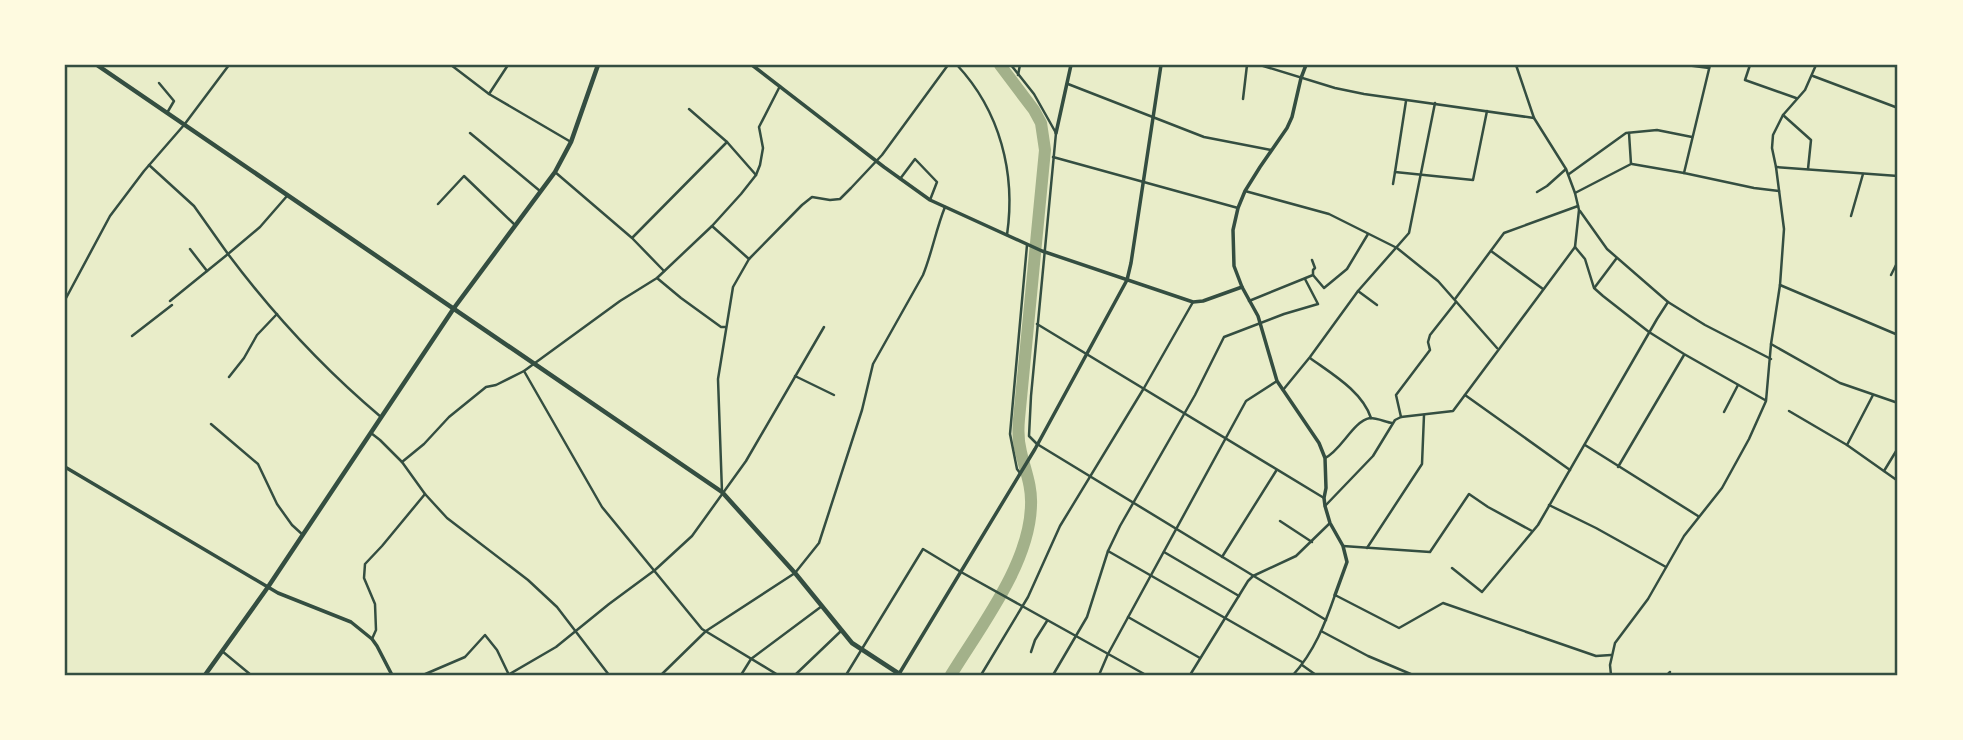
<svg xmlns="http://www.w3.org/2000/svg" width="1963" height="740" font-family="'Sofia Sans Condensed',sans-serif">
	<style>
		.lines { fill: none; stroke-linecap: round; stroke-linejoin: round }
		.river { stroke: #a3b18a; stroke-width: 12 }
		.minor { stroke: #344e41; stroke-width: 2.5 }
		.tertiary { stroke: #344e41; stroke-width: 3.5 }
		.secondary { stroke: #344e41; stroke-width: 4.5 }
		.primary { stroke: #344e41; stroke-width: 4.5 }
		.neatline { fill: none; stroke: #344e41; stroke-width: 2.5 }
	</style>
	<rect width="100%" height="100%" fill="#e9edc9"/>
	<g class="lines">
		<path class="river" d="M951 675C981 626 1030 563 1031 505 1032 486 1025 470 1021 452 1018 441 1018 430 1019 419L1045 150 1041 123 1034 110 1000 65"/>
		<g class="minor">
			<polyline points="451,65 489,94 571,142"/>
			<path d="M957 65C1000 111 1016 173 1007 235"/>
			<polyline points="1011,65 1034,94 1056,133 1031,396 1029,436 1037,444 1326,620"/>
			<polyline points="1260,65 1335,88 1364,94 1534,118"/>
			<polyline points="1516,65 1534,118 1566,169 1575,193 1579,210 1575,247 1585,259 1594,288 1603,296 1649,332 1684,354 1765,400"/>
			<polyline points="1686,65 1709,68"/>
			<polyline points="1710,65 1684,173 1754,188 1779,191"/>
			<polyline points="1750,65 1745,80 1796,98"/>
			<polyline points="1893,65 1898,67"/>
			<polyline points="1018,75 1020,65"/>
			<polyline points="1813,76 1898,108"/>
			<polyline points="159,83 174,101 167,113"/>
			<polyline points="1068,84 1204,137 1271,150"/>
			<polyline points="489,94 508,65"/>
			<polyline points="1243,99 1247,65"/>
			<polyline points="1406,101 1395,172 1473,180 1487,111"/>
			<polyline points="689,109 727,142 756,175"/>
			<polyline points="1783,115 1811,140 1808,169"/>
			<polyline points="470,133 540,191"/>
			<polyline points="1053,157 1238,208"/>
			<polyline points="1632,164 1684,173"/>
			<polyline points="149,165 194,206 228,254 170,301"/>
			<polyline points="1776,167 1898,176"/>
			<polyline points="555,172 632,238 664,271"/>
			<polyline points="1569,174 1626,133 1657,130 1692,137"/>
			<polyline points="900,179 915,159 937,182 930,200"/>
			<polyline points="1393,184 1395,172"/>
			<polyline points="1245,191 1329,214 1397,248 1438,281 1497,348"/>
			<polyline points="1537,192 1547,186 1566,169"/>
			<polyline points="1575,193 1631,164 1629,133"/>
			<path d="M287 196 260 227 228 254C273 314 324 369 381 417"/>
			<polyline points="438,204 464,176 515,225"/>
			<polyline points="1580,211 1607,249 1668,302 1705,325 1771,359"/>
			<polyline points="1851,216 1863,174"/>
			<polyline points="712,226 749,259"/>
			<polyline points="633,237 727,142"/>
			<polyline points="190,249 207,271"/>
			<polyline points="1491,251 1543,289"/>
			<polyline points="1313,275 1324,288 1347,269 1368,234"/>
			<polyline points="1891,275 1898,261"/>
			<polyline points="657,278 681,298 721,327 725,327"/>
			<polyline points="1780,285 1898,335"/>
			<polyline points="1595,287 1616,259"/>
			<polyline points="1358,291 1377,305"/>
			<polyline points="1455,299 1504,233 1578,206"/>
			<polyline points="65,300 110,216 144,171 184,125 229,65"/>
			<polyline points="1249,301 1313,275 1313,270 1315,268 1312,260"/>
			<polyline points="1037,324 1324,498"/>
			<polyline points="132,336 172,305"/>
			<polyline points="1771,344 1840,383 1898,403"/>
			<path d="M1310 358C1332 374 1362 391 1371 418"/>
			<polyline points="524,371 602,507 702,629 778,675"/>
			<polyline points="795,376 834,395"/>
			<polyline points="229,377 244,358 257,335 277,314"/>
			<polyline points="1283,390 1310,357 1358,291 1409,233 1435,103"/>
			<polyline points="1465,395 1570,470"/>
			<polyline points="1789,411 1847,445 1898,481"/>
			<polyline points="1724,412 1738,385"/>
			<polyline points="1401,417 1396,395 1430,350 1428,342 1430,335 1456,302"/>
			<polyline points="211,424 258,464 277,504 292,525 303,535"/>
			<polyline points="371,433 380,440 402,462 425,494 447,518 528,580 557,607 609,675"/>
			<polyline points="1585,445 1698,516"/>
			<polyline points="1847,445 1873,395"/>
			<path d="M1325 458C1341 451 1353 421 1370 418 1377 418 1386 422 1392 423"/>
			<polyline points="402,462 424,444 449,417 486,387 496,385 524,371 620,301 657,278 712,226 741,194 756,175 760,165 763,148 759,127 780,86"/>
			<polyline points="1618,467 1684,355"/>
			<polyline points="1884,471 1898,448"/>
			<polyline points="1020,473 1017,469 1010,434 1027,245"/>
			<polyline points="722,492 718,379 733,287 749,259 802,205 812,197 830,200 840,199 851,188 882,155 948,65"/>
			<polyline points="1549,505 1596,528 1666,567"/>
			<polyline points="1325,506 1373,456 1395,420 1401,417 1453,411 1575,247"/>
			<polyline points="1280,521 1312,542"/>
			<polyline points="1343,546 1430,552 1469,494 1488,507 1532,531"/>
			<polyline points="1367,548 1422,464 1424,415"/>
			<polyline points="1108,551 1302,662"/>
			<polyline points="1164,552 1239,596"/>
			<polyline points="1222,557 1276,471"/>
			<polyline points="1452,568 1482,592 1538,525 1657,319 1668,302"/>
			<polyline points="1128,617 1200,658"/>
			<polyline points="1321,631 1368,656 1413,675"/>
			<polyline points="372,639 376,630 375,604 364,578 365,564 382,546 425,494"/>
			<polyline points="222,651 251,675"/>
			<polyline points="1031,652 1035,640 1047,621"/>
			<polyline points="1302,665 1316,675"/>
			<polyline points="423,675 465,657 485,635 497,650 509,675"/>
			<polyline points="508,675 556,647 609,604 655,570 692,536 746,461 824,327"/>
			<path d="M661 675 706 631 795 573 819 543 862 410 873 364 923 275C932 253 936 229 945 207"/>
			<polyline points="741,675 751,659 822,606"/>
			<polyline points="795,675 841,631"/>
			<polyline points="846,675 923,549 961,572 1146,675"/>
			<polyline points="981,675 1028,597 1060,526 1144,388 1193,302"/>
			<polyline points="1053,675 1087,617 1108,551 1120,526 1195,395 1224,337 1284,314 1318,304 1305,279"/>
			<polyline points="1099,675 1108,654 1246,401 1277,381"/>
			<polyline points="1190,675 1248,581 1253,576 1296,556 1330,523"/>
			<path d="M1293 675C1314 652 1325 624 1335 595L1399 628 1443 603 1596 656 1611 655"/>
			<polyline points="1611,675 1610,665 1615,643 1648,599 1684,536 1722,488 1749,439 1766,401 1771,344 1780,285 1784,229 1776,167 1772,148 1773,135 1783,115 1805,90 1816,65"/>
			<polyline points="1667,675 1670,672"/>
		</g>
		<g class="tertiary">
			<polyline points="752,65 884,167 930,200 1042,251 1193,302 1203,301 1242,287"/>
			<polyline points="1306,65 1301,78 1292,117 1287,128 1260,167 1245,191 1238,208 1233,230 1234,266 1242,287 1258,316 1277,381 1319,443 1325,458 1326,488 1324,498 1325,506 1330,523 1343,546 1347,562 1335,595"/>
			<polyline points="1056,133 1071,65"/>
			<polyline points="65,467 278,593 351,622 372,639 377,646 392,675"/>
			<polyline points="899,674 1035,449 1127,280 1131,263 1161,65"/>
		</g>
		<polyline class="secondary" points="97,65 722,492 795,573 852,643 901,675"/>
		<polyline class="primary" points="205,675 268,587 454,308 555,172 571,142 598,65"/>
	</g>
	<rect width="1963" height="740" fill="none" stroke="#fefae0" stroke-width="133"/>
	<rect x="66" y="66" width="1830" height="608" class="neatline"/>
</svg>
